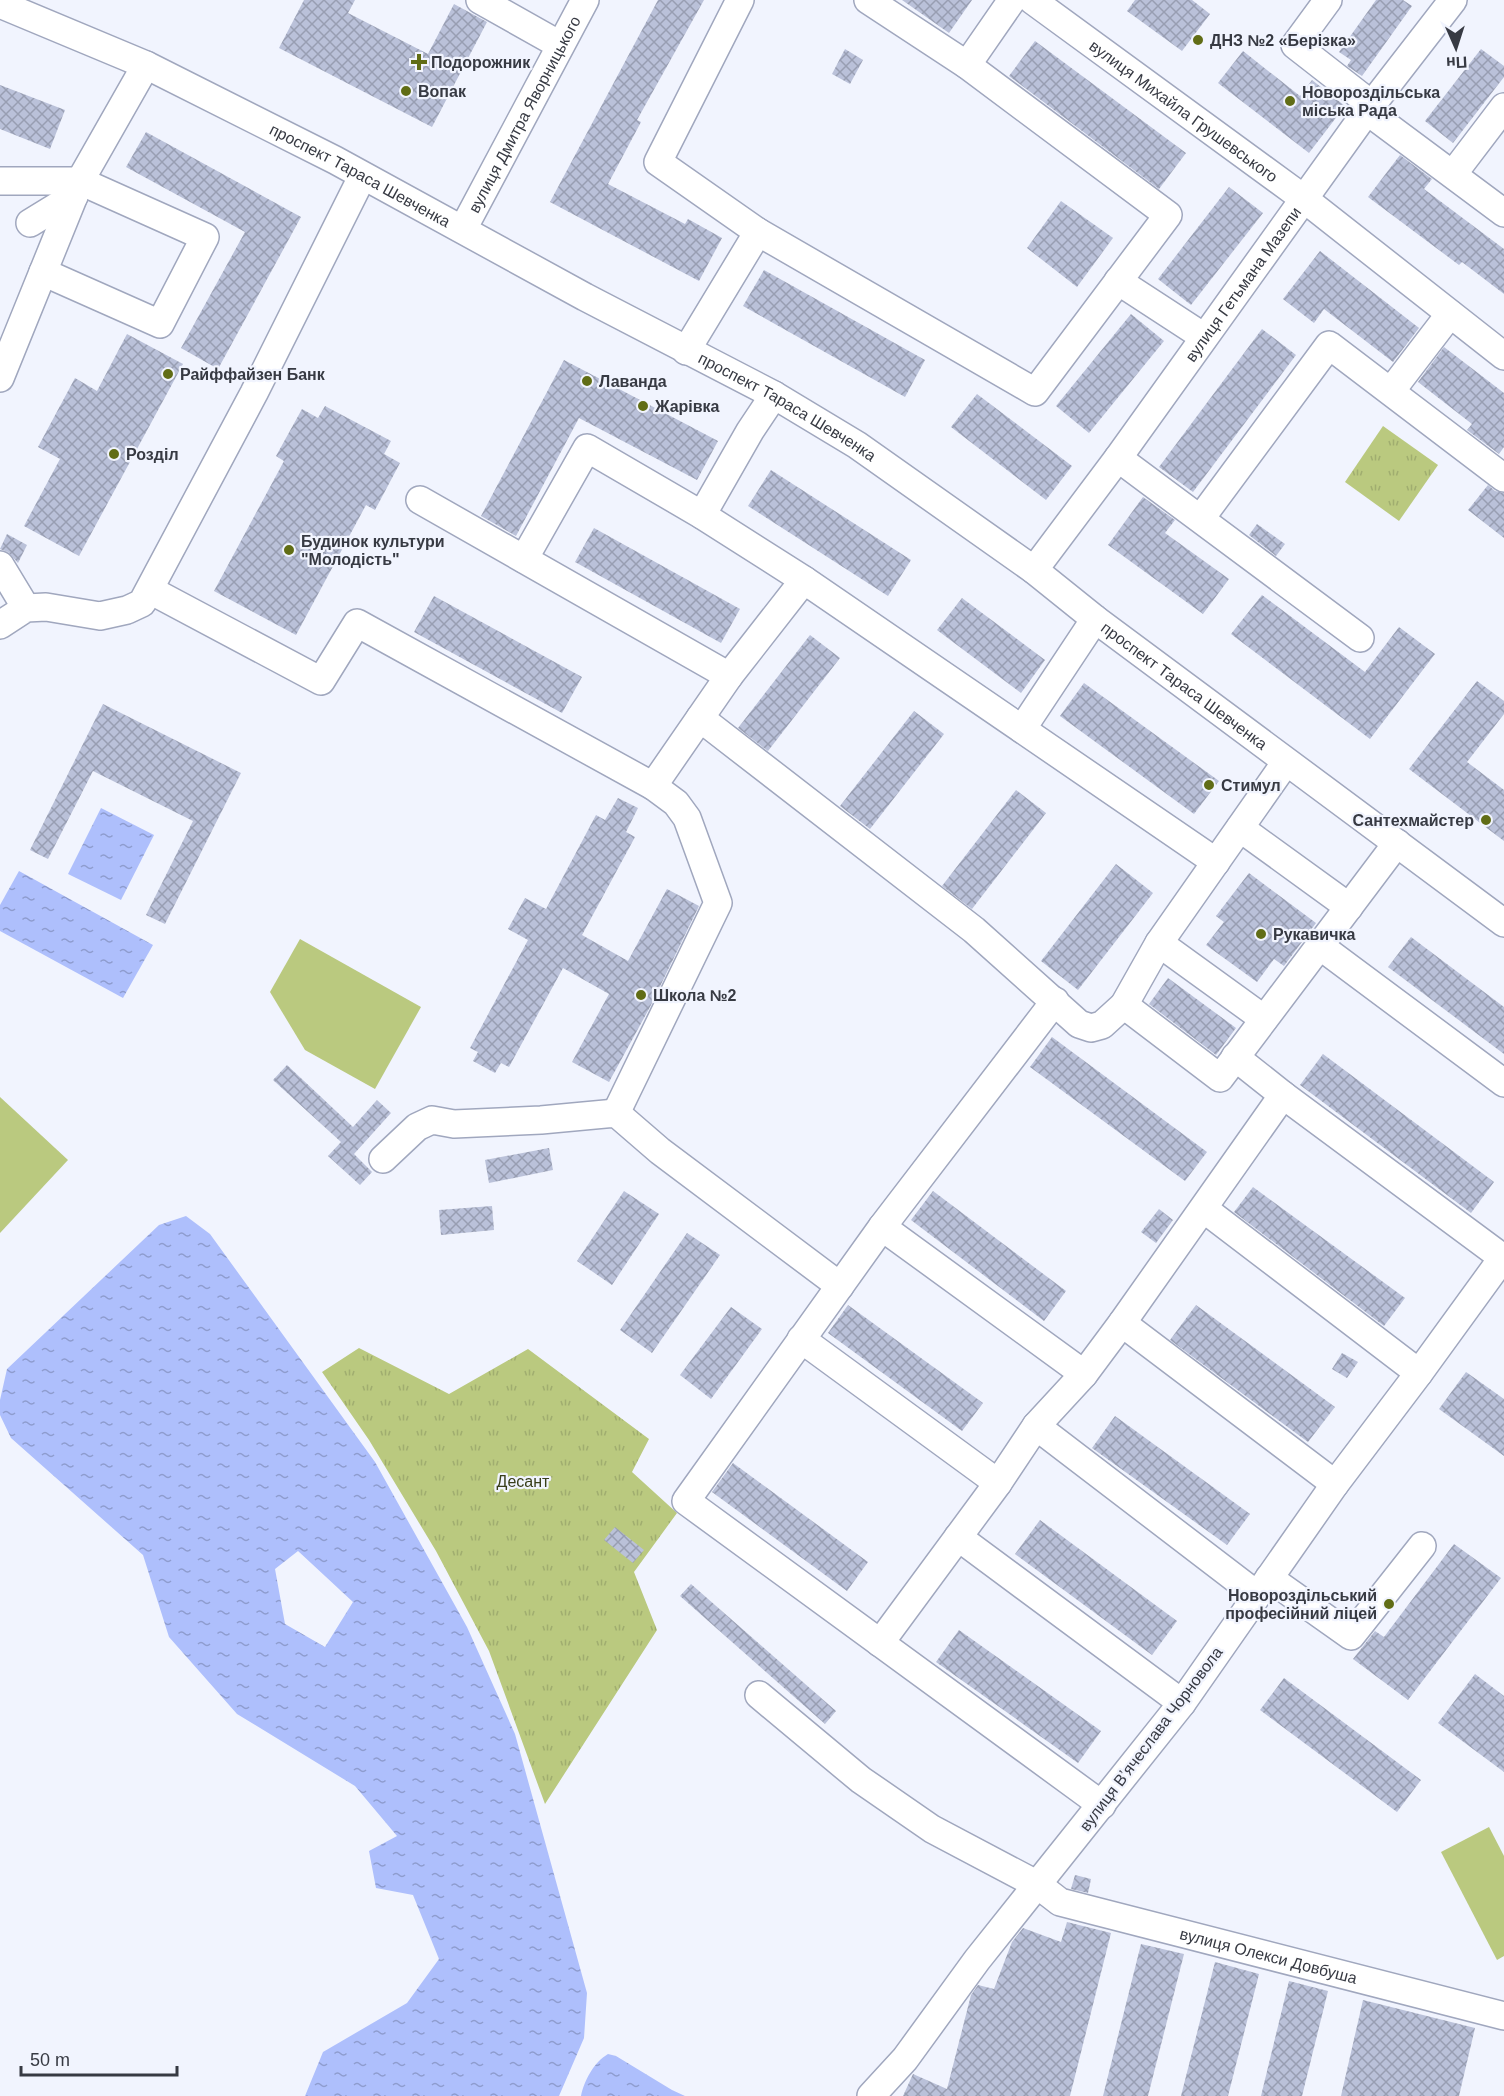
<svg xmlns="http://www.w3.org/2000/svg" width="1504" height="2096" font-family="Helvetica,sans-serif">
	<style>
		.park { fill: url(#park-tufts) }
		.pitch { fill: #bac97f }
		.water { fill: url(#water-ripples); fill-rule: evenodd }
		.building { fill: url(#building-cross-hatch) }
		.lines { fill: none; stroke-linecap: round; stroke-linejoin: round }
		.minor-casing { stroke: #a0a7be; stroke-width: 30 }
		.minor { stroke: #fff; stroke-width: 27 }
		.poi-dot { fill: #616d16; stroke: #f1f4fe; stroke-width: 2 }
		.labels { text-anchor: middle; dominant-baseline: central; stroke-width: 4.5; stroke-linejoin: round; paint-order: stroke }
		.poi-label { font-size: 16px; font-weight: bold; fill: #373a43; stroke: #f1f4fe; text-anchor: start }
		.street-label { font-size: 16px; fill: #373a43; stroke: #f1f4fe }
		.park-label { font-size: 16px; fill: #383e1a; stroke: #f1f4fe }
	</style>
	<defs>
		<pattern id="park-tufts" width="24" height="20" patternUnits="userSpaceOnUse" patternTransform="scale(1.5)"><rect width="24" height="20" fill="#bac97f"/><path d="M3 7l-1-3M5 7V3M7 7l1-3M15 17l-1-3M17 17v-4M19 17l1-3" fill="none" stroke="#a0ad6f"/></pattern>
		<pattern id="water-ripples" width="26" height="14" patternUnits="userSpaceOnUse" patternTransform="scale(1.5)"><rect width="26" height="14" fill="#aebffc"/><path d="M2 4q2-2 4 0t4 0M15 11q2-2 4 0t4 0" fill="none" stroke="#8e9cce"/></pattern>
		<pattern id="building-cross-hatch" width="8" height="8" patternUnits="userSpaceOnUse" patternTransform="scale(1.5)"><rect width="8" height="8" fill="#bac1d9"/><path d="M0 0l8 8M0 8l8-8" fill="none" stroke="#989eb2"/></pattern>
	</defs>
	<rect width="100%" height="100%" fill="#f1f4fe"/>
	<g class="park">
		<polygon points="1383,426 1438,465 1399,521 1345,482"/>
		<polygon points="359,1348 449,1394 528,1349 649,1439 632,1472 677,1513 634,1572 657,1630 545,1804 489,1651 436,1551 369,1440 322,1372"/>
	</g>
	<g class="pitch">
		<polygon points="300,939 421,1007 375,1089 305,1050 270,992"/>
		<polygon points="0,1097 68,1160 0,1233"/>
		<polygon points="1489,1827 1504,1856 1504,1956 1497,1960 1441,1852"/>
	</g>
	<g class="water">
		<polygon points="101,808 154,835 121,900 68,874"/>
		<polygon points="19,871 153,945 123,998 0,931 0,905"/>
		<path d="M186 1216 210 1234 375 1462 467 1627 515 1734 587 1993 584 2038 559 2096H305L323 2052 407 2003 439 1959 413 1895 376 1888 369 1851 397 1836 355 1786 237 1714 169 1637 143 1555 11 1438 0 1415V1400L7 1369 159 1225ZM298 1551 353 1602 325 1647 285 1624 275 1569Z"/>
		<path d="M608 2054 616 2056 672 2090 685 2096H581C584 2081 594 2062 608 2054Z"/>
	</g>
	<g class="building">
		<polygon points="304,0 355,0 348,13 428,54 454,4 487,22 432,127 279,48"/>
		<polygon points="658,0 704,0 637,120 641,122 608,184 685,224 688,219 722,238 699,281 550,202"/>
		<polygon points="902,0 972,0 949,33"/>
		<polygon points="1135,0 1192,0 1210,14 1182,51 1127,11"/>
		<polygon points="1376,0 1403,0 1412,6 1362,76 1347,66 1351,60 1339,52"/>
		<polygon points="1035,41 1186,153 1159,189 1009,76"/>
		<polygon points="845,49 863,60 850,84 832,74"/>
		<polygon points="1481,49 1504,66 1504,77 1453,143 1425,121"/>
		<polygon points="1243,51 1300,96 1312,80 1345,106 1309,153 1218,83"/>
		<polygon points="0,85 65,110 50,149 0,129"/>
		<polygon points="146,132 301,217 218,369 181,348 245,232 126,167"/>
		<polygon points="1400,155 1432,179 1424,189 1504,249 1504,294 1462,262 1459,265 1368,197"/>
		<polygon points="1229,187 1263,213 1191,305 1158,279"/>
		<polygon points="1061,201 1113,238 1077,287 1027,248"/>
		<polygon points="1320,251 1419,328 1393,362 1324,309 1314,323 1283,299"/>
		<polygon points="764,270 925,360 905,397 743,306"/>
		<polygon points="1131,314 1164,341 1089,433 1056,406"/>
		<polygon points="1262,329 1296,355 1193,492 1159,467"/>
		<polygon points="127,334 183,364 79,556 24,526 60,459 38,447 75,378 97,391"/>
		<polygon points="1444,347 1504,393 1504,447 1499,454 1467,430 1472,424 1418,382"/>
		<polygon points="564,360 718,441 697,480 579,418 516,536 481,516"/>
		<polygon points="977,394 1072,466 1046,500 951,427"/>
		<polygon points="325,406 391,441 384,454 400,463 375,510 366,505 296,635 214,591 284,461 276,456 302,409 318,418"/>
		<polygon points="771,470 911,560 888,596 748,506"/>
		<polygon points="1488,485 1495,491 1504,493 1504,538 1468,510"/>
		<polygon points="1143,497 1175,520 1165,533 1229,579 1203,614 1108,545"/>
		<polygon points="1257,524 1285,544 1276,556 1249,535"/>
		<polygon points="594,528 740,609 721,643 575,562"/>
		<polygon points="7,534 27,545 18,563 8,552 0,549"/>
		<polygon points="1262,595 1365,672 1399,627 1435,654 1370,739 1231,634"/>
		<polygon points="434,596 582,677 562,713 414,632"/>
		<polygon points="962,598 1045,660 1021,693 937,630"/>
		<polygon points="810,635 840,658 768,751 738,728"/>
		<polygon points="1477,681 1504,701 1504,714 1467,762 1504,790 1504,841 1409,769"/>
		<polygon points="1084,683 1219,781 1194,814 1060,716"/>
		<polygon points="103,704 241,773 165,924 146,915 193,821 93,771 48,859 30,850"/>
		<polygon points="914,711 944,734 870,829 840,806"/>
		<polygon points="1016,790 1046,813 972,909 942,886"/>
		<polygon points="618,798 638,808 626,832 635,837 582,935 628,961 667,889 699,906 650,1007 609,1082 572,1062 609,994 563,968 509,1067 501,1063 495,1073 473,1061 478,1052 470,1048 528,940 508,929 525,898 546,909 596,815 605,820"/>
		<polygon points="1116,864 1153,893 1078,990 1041,961"/>
		<polygon points="1249,873 1316,923 1284,966 1274,959 1257,982 1206,945 1224,922 1216,916"/>
		<polygon points="1411,937 1504,1007 1504,1054 1388,967"/>
		<polygon points="1168,978 1236,1028 1216,1055 1149,1004"/>
		<polygon points="1052,1037 1207,1152 1185,1181 1030,1067"/>
		<polygon points="1323,1054 1494,1182 1471,1213 1300,1085"/>
		<polygon points="287,1065 353,1127 377,1100 391,1113 354,1154 372,1172 360,1185 328,1156 341,1142 273,1080"/>
		<polygon points="549,1148 553,1170 489,1183 485,1160"/>
		<polygon points="1253,1187 1405,1298 1384,1326 1234,1212"/>
		<polygon points="624,1191 659,1214 612,1285 577,1261"/>
		<polygon points="933,1191 1066,1291 1044,1321 911,1220"/>
		<polygon points="492,1206 494,1230 441,1235 439,1210"/>
		<polygon points="1159,1209 1173,1220 1156,1243 1141,1232"/>
		<polygon points="687,1233 720,1255 652,1353 620,1330"/>
		<polygon points="848,1305 983,1403 962,1431 828,1333"/>
		<polygon points="1196,1305 1335,1407 1308,1442 1170,1340"/>
		<polygon points="731,1307 762,1329 711,1399 680,1375"/>
		<polygon points="1342,1353 1358,1362 1347,1378 1332,1369"/>
		<polygon points="1466,1372 1504,1399 1504,1456 1439,1409"/>
		<polygon points="1115,1416 1250,1514 1227,1545 1092,1448"/>
		<polygon points="733,1463 868,1562 847,1591 712,1492"/>
		<polygon points="1040,1520 1177,1621 1152,1655 1015,1554"/>
		<polygon points="615,1527 644,1550 633,1563 604,1540"/>
		<polygon points="1454,1544 1501,1578 1408,1700 1353,1659 1375,1631 1384,1637"/>
		<polygon points="691,1584 836,1711 825,1724 680,1596"/>
		<polygon points="959,1630 1101,1731 1078,1763 936,1662"/>
		<polygon points="1475,1674 1504,1696 1504,1772 1438,1723"/>
		<polygon points="1284,1678 1421,1780 1397,1812 1260,1710"/>
		<polygon points="1075,1875 1091,1879 1088,1893 1071,1889"/>
		<polygon points="1067,1922 1111,1933 1070,2096 903,2096 913,2074 947,2089 971,1995 978,1985 994,1989 1012,1942 1023,1928 1061,1942"/>
		<polygon points="1141,1944 1184,1954 1148,2096 1103,2096"/>
		<polygon points="1215,1962 1259,1974 1228,2096 1181,2096"/>
		<polygon points="1289,1981 1328,1991 1302,2096 1261,2096"/>
		<polygon points="1363,2000 1475,2028 1459,2096 1341,2096"/>
	</g>
	<g class="lines">
		<g class="minor-casing">
			<g id="minor">
				<polyline points="480,0 560,45"/>
				<polyline points="740,0 658,162 758,232 1035,392 1168,215 967,65 868,0"/>
				<path id="s1" d="M1032 0 1303 198 1504 356"/>
				<polyline points="1328,0 1295,45 1372,105"/>
				<path id="s2" d="M0 4 146 65 335 160 585 297 774 395 857 445 1034 570 1095 619 1504 923"/>
				<polyline points="967,65 1012,0"/>
				<polyline points="1367,111 1504,213"/>
				<polyline points="1453,174 1504,107"/>
				<polyline points="0,181 80,181 205,237 160,324 43,272"/>
				<polyline points="30,223 74,196"/>
				<path id="s3" d="M463 229 585 0"/>
				<polyline points="1118,281 1204,337"/>
				<polyline points="686,351 758,232"/>
				<polyline points="0,378 80,181 146,65"/>
				<polyline points="1391,391 1450,314"/>
				<polyline points="1118,458 1360,638"/>
				<polyline points="420,500 729,676"/>
				<polyline points="702,515 750,431 774,395"/>
				<polyline points="1201,518 1329,345 1504,478"/>
				<polyline points="524,559 587,448 702,515 804,580 1216,862"/>
				<polyline points="0,565 26,608"/>
				<path id="s4" d="M1034 570 1118 458 1367 111 1453 0"/>
				<polyline points="150,590 321,681 357,623 653,786 729,676 804,580"/>
				<polyline points="0,625 26,608 46,607 100,616 127,610 142,603 254,393 362,177"/>
				<polyline points="700,718 974,930 1079,1024 1091,1028 1102,1025 1124,1005 1159,943 1286,762"/>
				<polyline points="1022,729 1095,619"/>
				<polyline points="1240,828 1349,907"/>
				<polyline points="1159,943 1264,1019"/>
				<polyline points="1320,946 1504,1083"/>
				<polyline points="1055,1001 882,1227 686,1501 1102,1805"/>
				<polyline points="1124,1005 1220,1078 1397,843"/>
				<polyline points="1235,1057 1283,1095 1503,1258"/>
				<polyline points="616,1113 718,903 687,818 676,803 653,786"/>
				<polyline points="383,1159 417,1127 432,1120 454,1124 541,1120 616,1113 660,1151 840,1286"/>
				<polyline points="1204,1209 1419,1373"/>
				<polyline points="882,1227 1084,1374"/>
				<polyline points="1122,1323 1335,1484"/>
				<polyline points="801,1339 998,1483"/>
				<polyline points="1036,1426 1257,1595"/>
				<polyline points="958,1537 1182,1703"/>
				<polyline points="1269,1578 1351,1636 1422,1546"/>
				<polyline points="880,1643 998,1483 1036,1426 1084,1374 1122,1323 1283,1095"/>
				<path id="s5" d="M759 1695 861 1780 932 1829 1038 1885 1060 1902 1504 2016"/>
				<polyline points="871,2096 905,2059 977,1960 1182,1703 1335,1484 1419,1373 1504,1256"/>
			</g>
		</g>
		<use href="#minor" class="minor"/>
	</g>
	<g class="poi-dot">
		<circle cx="1198" cy="40" r="6"/>
		<path d="M416 53h6v6h6v6h-6v6h-6v-6h-6v-6h6z"/>
		<circle cx="406" cy="91" r="6"/>
		<circle cx="1290" cy="101" r="6"/>
		<circle cx="168" cy="374" r="6"/>
		<circle cx="587" cy="381" r="6"/>
		<circle cx="643" cy="406" r="6"/>
		<circle cx="114" cy="454" r="6"/>
		<circle cx="289" cy="550" r="6"/>
		<circle cx="1209" cy="785" r="6"/>
		<circle cx="1486" cy="820" r="6"/>
		<circle cx="1261" cy="934" r="6"/>
		<circle cx="641" cy="995" r="6"/>
		<circle cx="1389" cy="1604" r="6"/>
	</g>
	<g class="labels">
		<g class="poi-label">
			<text x="1210" y="40">ДНЗ №2 «Берізка»</text>
			<text x="431" y="62">Подорожник</text>
			<text x="418" y="91">Вопак</text>
			<text x="1302" y="92">Новороздільська<tspan x="1302" dy="18">міська Рада</tspan></text>
			<text x="180" y="374">Райффайзен Банк</text>
			<text x="599" y="381">Лаванда</text>
			<text x="655" y="406">Жарівка</text>
			<text x="126" y="454">Розділ</text>
			<text x="301" y="541">Будинок культури<tspan x="301" dy="18">"Молодість"</tspan></text>
			<text x="1221" y="785">Стимул</text>
			<text x="1474" y="820" text-anchor="end">Сантехмайстер</text>
			<text x="1273" y="934">Рукавичка</text>
			<text x="653" y="995">Школа №2</text>
			<text x="1377" y="1595" text-anchor="end">Новороздільський<tspan x="1377" dy="18">професійний ліцей</tspan></text>
		</g>
		<g class="street-label">
			<text stroke="none"><textPath href="#s1" startOffset="188">вулиця Михайла Грушевського</textPath></text>
			<text stroke="none"><textPath href="#s3" startOffset="130">вулиця Дмитра Яворницького</textPath></text>
			<text stroke="none"><textPath href="#s2" startOffset="399">проспект Тараса Шевченка</textPath></text>
			<text stroke="none"><textPath href="#s4" startOffset="354">вулиця Гетьмана Мазепи</textPath></text>
			<text stroke="none"><textPath href="#s2" startOffset="885">проспект Тараса Шевченка</textPath></text>
			<text stroke="none"><textPath href="#s2" startOffset="1371">проспект Тараса Шевченка</textPath></text>
			<text transform="translate(1151 1739) rotate(-53)">вулиця Вʼячеслава Чорновола</text>
			<text stroke="none"><textPath href="#s5" startOffset="582">вулиця Олекси Довбуша</textPath></text>
		</g>
		<g class="park-label">
			<text x="523" y="1481">Десант</text>
		</g>
	</g>
	<g transform="translate(1456 48) rotate(177)" stroke="#f1f4fe" stroke-width="4.5" paint-order="stroke">
	<path d="M0-4.5L10 22L0 15L-10 22Z" fill="#373a43"/>
	<text y="-9" font-size="16" font-weight="bold" text-anchor="middle" fill="#373a43">Пн</text>
	</g>
	<path d="M21 2066v9h156v-9" fill="none" stroke="#373a43" stroke-width="3"/>
	<text x="30" y="2066" font-size="18" fill="#373a43" stroke="#f1f4fe" stroke-width="4.5" paint-order="stroke">50 m</text>
</svg>
